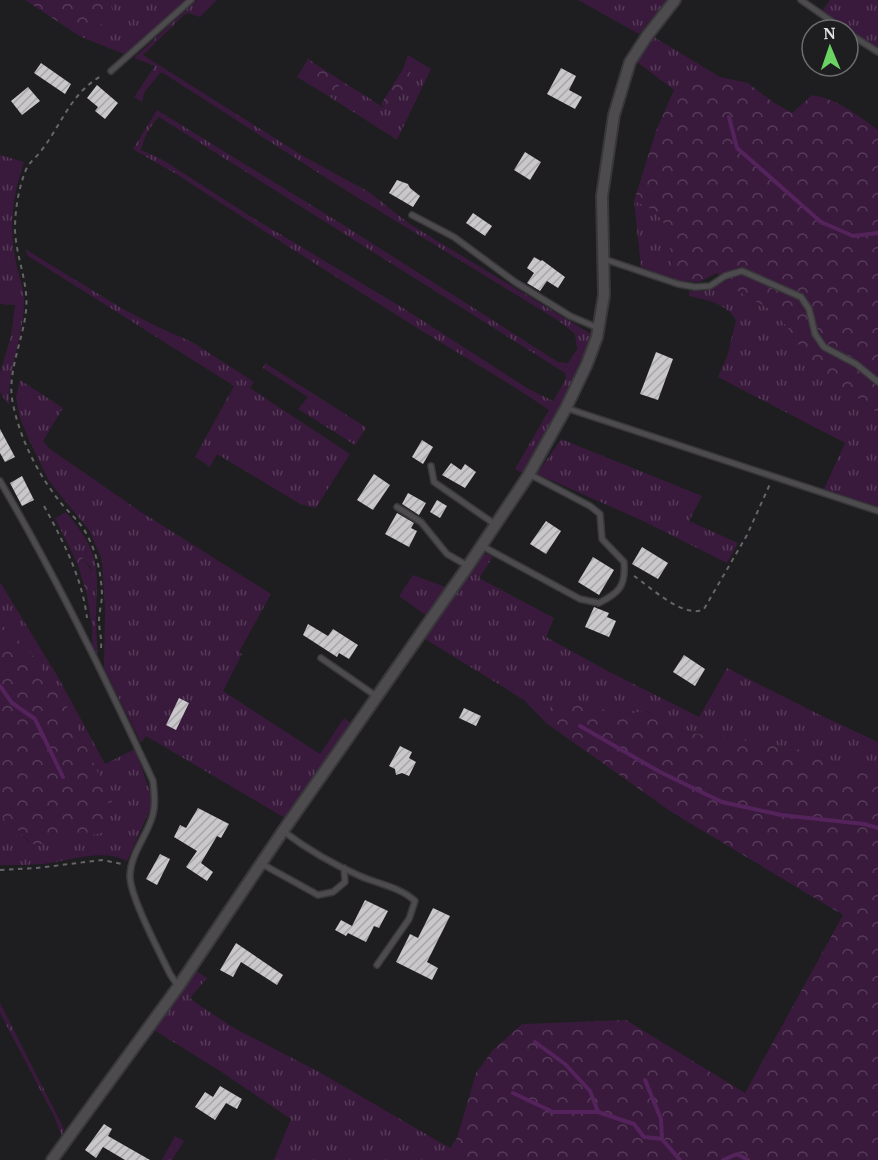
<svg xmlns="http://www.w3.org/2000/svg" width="878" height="1160" font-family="'PT Serif',serif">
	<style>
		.grass { fill: url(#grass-tufts); fill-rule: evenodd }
		.forest { fill: url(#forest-crowns) }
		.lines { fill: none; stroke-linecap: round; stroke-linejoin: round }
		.stream { stroke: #55235b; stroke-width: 4 }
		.building { fill: url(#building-hatch) }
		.service-casing { stroke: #383739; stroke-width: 8 }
		.minor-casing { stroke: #383739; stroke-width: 14 }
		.path { stroke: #666567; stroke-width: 2; stroke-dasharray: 4.5 4.5; stroke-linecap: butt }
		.service { stroke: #4d4b4d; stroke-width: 5 }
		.minor { stroke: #4d4b4d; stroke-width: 10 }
	</style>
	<defs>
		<pattern id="grass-tufts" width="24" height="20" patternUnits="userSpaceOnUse" patternTransform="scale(1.5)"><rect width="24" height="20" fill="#391a3d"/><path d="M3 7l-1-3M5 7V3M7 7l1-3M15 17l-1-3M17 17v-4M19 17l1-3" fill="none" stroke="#563b59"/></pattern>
		<pattern id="forest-crowns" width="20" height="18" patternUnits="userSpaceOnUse" patternTransform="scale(1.5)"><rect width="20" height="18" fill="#391a3d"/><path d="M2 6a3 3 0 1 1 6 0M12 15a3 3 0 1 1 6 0" fill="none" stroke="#563b59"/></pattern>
		<pattern id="building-hatch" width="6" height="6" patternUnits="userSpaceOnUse" patternTransform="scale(1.5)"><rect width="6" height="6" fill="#c9c7c9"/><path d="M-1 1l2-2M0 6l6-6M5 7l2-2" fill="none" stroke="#a8a6a8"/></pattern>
	</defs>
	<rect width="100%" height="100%" fill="#1e1d1f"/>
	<g class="grass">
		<polygon points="109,0 186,0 135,47 124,54 81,37 103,23 113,12"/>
		<path d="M197 0H217L200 17 188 13 184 15 143 55 303 156 369 192 411 225 591 334 571 393 524 474 515 469 549 410C503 378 453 351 406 321 331 274 257 227 184 179 167 168 149 159 133 149L157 110 345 226 558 362 568 363 577 349 575 334 559 321 342 188 163 73H160L144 93 142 102 134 97 155 66 134 58ZM159 117 565 373 566 379 553 401 527 388 403 308 250 216 163 160 141 150C144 137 150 126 159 117Z"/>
		<polygon points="578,0 667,0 639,34"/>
		<polygon points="830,0 878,0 878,49 822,11"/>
		<polygon points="654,37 720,77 686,82 674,90 637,62"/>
		<path d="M416 60 431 69 397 140 325 94 334 95 337 92 340 80C355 90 372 99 385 109 402 102 408 76 416 60Z"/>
		<path d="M0 155 24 162C13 193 9 224 15 257 17 272 24 286 24 302 24 337 7 370 9 406L0 392V373L11 336 15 305 0 304Z"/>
		<path d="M634 201C677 216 667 244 674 280L641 267Z"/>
		<polygon points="25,249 123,309 158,327 192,342 254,382 250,388 350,454 316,508 300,504 217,454 210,467 195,457 234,386 28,256"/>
		<path d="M725 281 734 289 768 308 786 325 811 364 878 413V507L824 489 845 443 718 377 727 357 736 320C726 303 707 300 689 296V291H704Z"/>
		<polygon points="265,363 364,426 366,428 355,445 298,409 308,397 263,368"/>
		<polygon points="20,380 63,408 43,441 50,449 141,512 271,594 239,652 242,654 223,691 320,754 344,718 352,724 285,818 146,736 141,743 104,668 105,611 102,560 89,530 49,481 31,444 20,418 16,397"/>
		<polygon points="561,439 702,496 689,521 738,543 727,563 641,520 537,474"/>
		<path d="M66 512C98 550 99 566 96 614 95 628 98 642 97 656L92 649V628L87 595 93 592 91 567 73 548 78 565 55 518Z"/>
		<polygon points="483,554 487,554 493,557 479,578 554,618 546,637 604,669 699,717 727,668 818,714 878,742 878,776 846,767 795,748 678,731 646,711 628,714 562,702 549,708 546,723 524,700 425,639"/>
		<polygon points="413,575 448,588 427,616 399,596"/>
		<path d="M0 582 58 677 105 764 135 749 150 792 151 807 127 861C101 848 70 861 43 864 29 865 14 865 0 865V816L17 829 30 844 29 650 0 623Z"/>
		<polygon points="196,971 207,978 190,998 196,1003 234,1028 319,1072 450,1148 450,1160 274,1160 291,1119 220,1071 154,1030"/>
		<polygon points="0,1003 64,1129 62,1136 54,1116 0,1013"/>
		<polygon points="175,1136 184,1141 172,1160 162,1160"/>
	</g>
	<g class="forest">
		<polygon points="25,0 109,0 113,12 103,23 81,37"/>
		<path d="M408 55 416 60C408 76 402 102 385 109L381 104 403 69Z"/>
		<polygon points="308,59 340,80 337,92 334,95 325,94 297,77"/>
		<path d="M720 77 748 83 773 102 792 113 812 95C838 99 857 115 878 130V413L811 364 786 325 768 308 734 289 717 273 699 282 674 280C667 244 677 216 634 201L656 131 674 90 686 82Z"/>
		<path d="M72 546C86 563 96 569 93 592L87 595Z"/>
		<polygon points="0,623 29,650 66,705 112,802 103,805 109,822 102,833 47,844 31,844 17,829 0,816"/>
		<polygon points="562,702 628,714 646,711 678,731 795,748 846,767 878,776 878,1160 450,1160 450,1148 457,1138 476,1073 492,1051 522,1024 626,1020 745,1093 843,915 673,813 546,723 549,708"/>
	</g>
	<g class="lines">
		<g class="stream">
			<polyline points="729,117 737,148 821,222 853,236 878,233"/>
			<polyline points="0,686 12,703 35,719 63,777"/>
			<polyline points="580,726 660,772 722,802 781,815 864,824 878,828"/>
			<polyline points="535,1042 565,1064 590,1091 598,1112"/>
			<polyline points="645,1080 661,1119 662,1139"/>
			<polyline points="513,1093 553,1112 598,1112 634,1124 644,1137 662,1139 680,1160"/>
			<polyline points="723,1160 737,1154 748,1160"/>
		</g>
	</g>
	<g class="building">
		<polygon points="41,63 71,84 65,94 34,73"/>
		<polygon points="561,68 576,76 569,90 582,97 575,109 547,94"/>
		<polygon points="97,85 118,103 105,119 95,111 98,107 87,98"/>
		<polygon points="28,87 40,101 22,115 11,101"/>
		<polygon points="525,152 541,162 530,180 514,170"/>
		<polygon points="397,180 408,184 410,188 420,196 413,207 389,193"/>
		<polygon points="473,213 492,226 485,236 466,223"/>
		<polygon points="534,257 541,261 542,260 565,277 558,288 547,281 540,291 527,283 534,273 527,268"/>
		<polygon points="656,352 673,359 658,400 640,394"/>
		<polygon points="0,429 15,457 5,462 0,453"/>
		<polygon points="422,440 433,447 423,464 412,457"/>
		<polygon points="451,463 461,470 465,464 476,472 465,488 442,475"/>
		<polygon points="374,474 390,485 373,510 357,500"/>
		<polygon points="22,476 34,500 22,506 10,483"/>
		<polygon points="408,493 426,503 419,515 402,504"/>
		<polygon points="437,500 447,506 440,518 430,512"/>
		<polygon points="397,513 414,523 411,528 417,531 409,547 385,534"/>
		<polygon points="546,521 561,531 546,554 530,544"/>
		<polygon points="642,547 668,563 658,579 632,564"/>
		<polygon points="593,557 614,570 599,595 578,582"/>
		<polygon points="594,607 609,613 607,617 616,621 609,637 585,627"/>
		<polygon points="308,624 328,636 333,629 358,645 349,659 339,653 337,657 303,635"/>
		<polygon points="684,655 705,669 695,686 673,672"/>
		<polygon points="179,698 189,703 176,730 166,725"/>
		<polygon points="464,708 481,716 476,726 459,718"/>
		<polygon points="400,746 412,752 409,758 416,762 409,776 402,773 396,775 395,769 389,766"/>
		<polygon points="198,808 229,824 221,838 217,836 201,863 213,872 207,881 186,867 197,851 174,837 180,825 186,828"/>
		<polygon points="160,854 170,859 157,885 146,879"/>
		<polygon points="365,900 388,911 379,928 374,926 366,942 348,933 346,936 335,930 341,920 352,926"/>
		<polygon points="433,908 450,916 427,962 438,968 432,980 396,962 410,934 418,938"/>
		<polygon points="236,943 283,975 277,985 241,962 233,977 220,970"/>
		<polygon points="220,1086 242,1099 237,1109 226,1103 215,1120 195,1107 205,1092 213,1097"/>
		<polygon points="104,1124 112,1129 108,1136 150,1160 125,1160 103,1147 96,1158 85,1150"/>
	</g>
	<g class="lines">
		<g class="service-casing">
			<g id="service">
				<polyline points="801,0 844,30"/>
				<polyline points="848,33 878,52"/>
				<polyline points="111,71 191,0"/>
				<polyline points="412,215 454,237 515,282 570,316 598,328"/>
				<polyline points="604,259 678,284 695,287 710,286 725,276 742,271 801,297 809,309 815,334 824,347 856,364 878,382"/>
				<polyline points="566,408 878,511"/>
				<polyline points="431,466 434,482 496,525"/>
				<path d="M0 481C57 578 106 679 153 781 154 792 156 803 153 814 148 835 131 852 130 875 129 895 160 953 170 974L178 986"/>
				<polyline points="397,507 421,522 447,554 468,566"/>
				<path d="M482 546 580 599 599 603C619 593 626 586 624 562L602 539 600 514 590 506 529 474"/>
				<polyline points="321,658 376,696"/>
				<path d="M283 831C307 849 332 864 360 876 378 884 400 887 415 901L409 919 377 965"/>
				<polyline points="262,864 318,895 333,892 345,882 344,868"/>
			</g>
		</g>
		<g class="minor-casing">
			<polyline id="minor" points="52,1160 178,987 283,831 468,566 528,476 566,408 587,364 597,337 604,295 602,196 614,115 630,62 647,36 675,0"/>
		</g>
		<g class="path">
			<path d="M44 506C63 541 82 577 87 618"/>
			<path d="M634 576C649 586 685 620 704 609L747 535 770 484"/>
			<path d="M101 648C102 638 99 630 99 621 99 612 102 603 102 594 101 574 97 554 88 537 82 523 69 513 60 502 38 474 20 439 13 404 6 374 23 341 26 311 29 283 16 258 15 230 15 211 18 191 25 172 28 163 35 159 41 151 62 124 71 92 103 75"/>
			<polyline points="0,870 37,868 102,860 122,864"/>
		</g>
		<use href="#service" class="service"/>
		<use href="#minor" class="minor"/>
	</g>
	<g transform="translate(830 48) rotate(358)"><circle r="28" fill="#1e1d1f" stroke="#6d6c6e" stroke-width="1.5"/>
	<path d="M0-4.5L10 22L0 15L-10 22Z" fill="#6ad364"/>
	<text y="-9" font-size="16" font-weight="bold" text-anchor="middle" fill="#e4e3e4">N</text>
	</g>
</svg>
